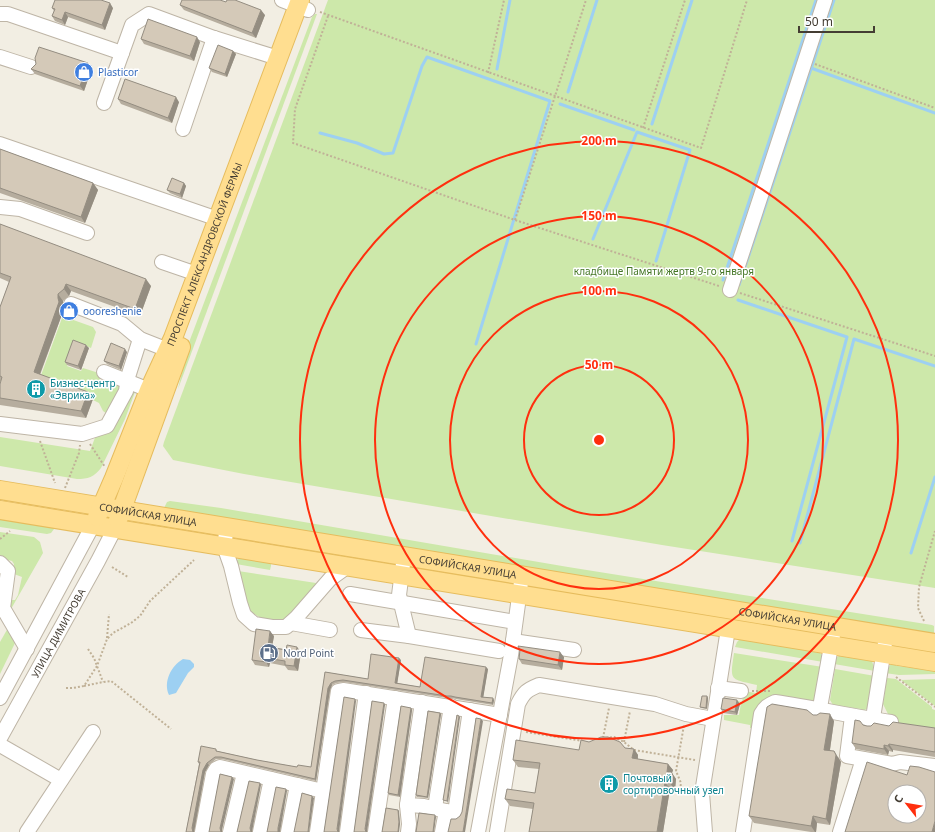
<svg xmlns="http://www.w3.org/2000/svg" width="935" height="832" font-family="'Noto Sans',sans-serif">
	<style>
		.green { fill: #cde8aa }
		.water { fill: #9dd0f2 }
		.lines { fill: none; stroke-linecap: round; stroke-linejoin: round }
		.stream { stroke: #9dd0f2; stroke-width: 3 }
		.minor-casing { stroke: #beb5a6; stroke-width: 16 }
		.major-casing { stroke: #e6bc5d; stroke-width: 20 }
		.path { stroke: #c0b197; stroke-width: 2; stroke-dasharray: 2 2; stroke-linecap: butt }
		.minor { stroke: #fff; stroke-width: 14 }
		.major { stroke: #ffde90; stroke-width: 18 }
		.wall { fill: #b6ad9e }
		.shaded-wall { fill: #948d81 }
		.building { fill: #d4c9b8; stroke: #948d81; fill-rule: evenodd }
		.ring { fill: none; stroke: #ff2f0e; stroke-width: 2 }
		.labels { text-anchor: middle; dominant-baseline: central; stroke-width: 3; stroke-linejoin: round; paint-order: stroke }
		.shop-label { font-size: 10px; fill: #366cbe; stroke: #fff; text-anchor: start }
		.street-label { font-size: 10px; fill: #443d33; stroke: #fff }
		.park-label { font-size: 10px; fill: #457726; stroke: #fff }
		.culture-label { font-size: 10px; fill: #0d838f; stroke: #fff; text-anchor: start }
		.service-label { font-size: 10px; fill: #4e5e75; stroke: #fff; text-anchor: start }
		.centre { fill: #ff2f0e; stroke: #fff; stroke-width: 2 }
		.ring-label { font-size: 12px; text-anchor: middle; font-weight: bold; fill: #ff2f0e; stroke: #fff; stroke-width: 3; stroke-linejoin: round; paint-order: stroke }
	</style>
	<rect width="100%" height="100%" fill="#f2eee3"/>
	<g class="green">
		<polygon points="328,0 935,0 935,588 662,545 244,474 173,460 163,446 164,442"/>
		<polygon points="315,14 317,14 178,389 188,345 312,17"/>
		<polygon points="65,317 93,327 96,332 91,348 75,341 67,366 81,371 83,368 102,374 100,380 113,387 119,384 123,385 110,416 103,411 99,403 93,400 93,398 40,378 62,318"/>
		<path d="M132 389 135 392 125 419 101 468C94 477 88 479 77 479L0 466V437L90 451 96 435Z"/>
		<polygon points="170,501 221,508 568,567 932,625 934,626 934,634 164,508 167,502"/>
		<polygon points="0,518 54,527 54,529 51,533 47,534 0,527"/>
		<polygon points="0,532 34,537 40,542 43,553 11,609 9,603 9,600 15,600 18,595 22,577 14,574 14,564 12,561 0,558"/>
		<polygon points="240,558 271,563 271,566 270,570 236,564 237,560"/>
		<polygon points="238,571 316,583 319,584 288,617 282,620 273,620 261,618 253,613 249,609"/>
		<polygon points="8,628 14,637 15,643 0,674 0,642"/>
		<polygon points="740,639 820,653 823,656 823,662 735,647 737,642"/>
		<path d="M734 653 823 667 815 701 754 728H750V725L724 720V715H739L741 703 727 700V699L742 702 744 691 756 693 757 685C729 679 730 681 734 653Z"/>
		<polygon points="839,656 872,661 875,671 834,664 836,658"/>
		<polygon points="891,664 896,665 896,666 898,666 935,671 935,674 899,675 885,673"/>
		<polygon points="835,669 875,676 869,708 860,712 861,709 833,705 830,700"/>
		<polygon points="887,678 896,679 932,707 932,709 935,710 935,731 895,724 897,717 889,716 883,704"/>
		<polygon points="935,679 935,706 901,680"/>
	</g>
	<path class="water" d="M183 659 190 660 194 664V667L188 673 176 693 169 695C163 682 171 666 183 659Z"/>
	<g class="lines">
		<g class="stream">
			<polyline points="811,68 935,113"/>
			<polyline points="497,69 510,0"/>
			<polyline points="568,92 597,0"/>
			<polyline points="560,104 634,130"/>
			<polyline points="652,124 692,0"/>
			<polyline points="320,133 357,143 384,154 393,153 422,66 427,57 550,101 476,344"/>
			<polyline points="593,239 637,132 690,150 656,261"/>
			<polyline points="723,280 816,0"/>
			<polyline points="739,285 834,0"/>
			<polyline points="738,300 847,337 792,541"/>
			<polyline points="800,543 854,339 935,366"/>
			<polyline points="911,553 935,477"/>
		</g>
		<g class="minor-casing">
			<g id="minor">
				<polyline points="282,0 308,10"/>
				<polyline points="0,14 8,14 122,53"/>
				<polyline points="0,57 31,67"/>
				<polyline points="104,103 132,25 149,14 214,38 278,58"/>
				<polyline points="183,129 214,38"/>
				<polyline points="0,144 218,219"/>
				<polyline points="0,207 20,209 87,233"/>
				<polyline points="162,262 197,274"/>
				<polyline points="730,290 825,0"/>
				<polyline points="71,304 122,324 140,339 168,350"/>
				<polyline points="104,372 149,390"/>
				<polyline points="0,424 82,434 107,426 126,391 128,377 140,339"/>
				<polyline points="227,527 224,546 231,566 240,603 244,615 254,624 272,627 286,627 296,618 330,579 348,566"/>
				<polyline points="404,556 399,595 409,636"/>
				<polyline points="0,563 8,571 3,608 27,649"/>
				<polyline points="350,594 515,622"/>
				<polyline points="291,623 330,630"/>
				<polyline points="361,630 409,636 499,651"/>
				<polyline points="513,641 574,650"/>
				<polyline points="718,688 741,691"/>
				<polyline points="0,698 93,525"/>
				<polyline points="819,713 833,635"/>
				<polyline points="852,716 847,756 892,764 900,762 935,766"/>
				<polyline points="872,724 885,643"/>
				<path id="s1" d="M0 738 98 561 115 528"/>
				<polyline points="0,745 61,780"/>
				<polyline points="407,805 424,806 455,813 470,710"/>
				<polyline points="435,808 451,706"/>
				<polyline points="27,832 93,732"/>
				<polyline points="202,832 213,774 216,769 220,767 323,791"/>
				<polyline points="230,832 244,773"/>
				<polyline points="260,832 271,779"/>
				<polyline points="288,832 297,785"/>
				<polyline points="317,832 338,691 343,690 500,715"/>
				<polyline points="347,832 366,693"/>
				<polyline points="375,832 395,698"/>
				<polyline points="408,832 409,824 407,805 422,702"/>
				<polyline points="442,832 446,811"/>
				<polyline points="478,832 511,655 522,575"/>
				<path d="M497 832 518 704C524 692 527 690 539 685L655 704 686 714 713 719"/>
				<polyline points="705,832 702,793 728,629"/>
				<path d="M743 832 761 714C765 707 768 705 775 702 814 708 852 716 891 722"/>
				<polyline points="840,832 863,759"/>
			</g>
		</g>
		<g class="major-casing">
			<g id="major">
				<path id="s2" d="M0 490 935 643"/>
				<polyline points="0,510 935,662"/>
				<path id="s3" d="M97 517 114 478 149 390 173 338 300 0"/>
				<polyline points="118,520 181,347"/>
			</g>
		</g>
		<g class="path">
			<polyline points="320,12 701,148 747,0"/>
			<polyline points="328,16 295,109 293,143 515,220 719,286"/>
			<polyline points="815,64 935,108"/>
			<polyline points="488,73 504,0"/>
			<polyline points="643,128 685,0"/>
			<polyline points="515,220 586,0"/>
			<polyline points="740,293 935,356"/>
			<polyline points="40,441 55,483"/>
			<polyline points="90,444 105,467"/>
			<polyline points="65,488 79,453 80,445"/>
			<polyline points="0,539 10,531"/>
			<polyline points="112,567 128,577"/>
			<polyline points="924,621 918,608 919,587 935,531"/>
			<polyline points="107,638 109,614"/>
			<polyline points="88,649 94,658 103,682"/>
			<polyline points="896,677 935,707"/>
			<polyline points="84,686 103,682 111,681 171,729"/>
			<polyline points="66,688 73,688 84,686 97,666 107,639 113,633 131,623 140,616 150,601 194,560"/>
			<polyline points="752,691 770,691"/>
			<polyline points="526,732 583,741"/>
			<polyline points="603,738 609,708"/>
			<polyline points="606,738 614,737 624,742 634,750 695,760"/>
			<polyline points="624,742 630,711"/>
			<polyline points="680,790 681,783 676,771 684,725"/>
		</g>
		<use href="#minor" class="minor"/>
		<use href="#major" class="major"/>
	</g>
	<g class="wall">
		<polygon points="180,5 265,15 256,38 184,10"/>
		<polygon points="52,8 113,8 105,30 68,17 65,25 55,21 52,16 54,11"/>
		<polygon points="141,39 200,42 194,61 144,44"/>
		<polygon points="233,51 236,54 227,77 212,72 209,68"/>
		<polygon points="88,63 92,68 84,91 35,74 31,69"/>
		<polygon points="118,99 179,102 172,123 121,104"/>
		<polygon points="0,149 93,183 98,190 85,223 0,193"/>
		<polygon points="184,183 186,186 182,198 170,193 167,190"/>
		<polygon points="0,224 151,286 140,316 71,291 69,296 63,301 63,305 64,309 40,375 93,399 86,418 0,405 0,384 1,382 0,381 0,307 9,282 0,278"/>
		<polygon points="89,348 81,370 67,365 65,362"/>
		<polygon points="127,352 121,370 107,364 104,361"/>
		<polygon points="274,636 272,647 301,652 298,671 288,670 285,666 270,663 269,667 255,665 252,660"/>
		<polygon points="564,657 562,670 522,664 519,659"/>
		<polygon points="401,660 397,683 420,687 488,669 483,697 494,700 493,705 456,699 453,698 448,698 344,682 336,683 332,685 330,690 316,781 222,759 216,759 209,765 205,772 194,832 186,832 199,764 198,762 217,750 217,751 257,760 297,767 311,767 325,672 368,679"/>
		<polygon points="707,696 708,698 707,709 701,708 700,707"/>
		<polygon points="740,704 737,715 723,713 721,709"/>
		<polygon points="411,708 412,710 400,797 389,795 388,793"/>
		<polygon points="440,713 441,714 428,798 417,797 416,795"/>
		<polygon points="813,715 817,715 834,721 830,750 839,758 841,762 830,825 817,823 816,832 811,832 754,823 749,816"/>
		<polygon points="863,725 867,726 889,726 935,728 935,757 893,750 893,752 889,751 888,755 856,749 852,743"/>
		<polygon points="625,748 634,749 638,755 638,759 668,764 673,770 672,773 676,779 675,790 670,789 663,832 529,832 533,809 510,806 505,799 535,793 539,769 518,767 513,760 579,750"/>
	</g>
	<g class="shaded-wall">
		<polygon points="110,3 113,8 105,30 102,25"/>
		<polygon points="261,10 265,15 256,38 252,33"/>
		<polygon points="65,12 68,17 65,25 62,20"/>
		<polygon points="197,37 200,42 194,61 190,56"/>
		<polygon points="233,51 236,54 227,77 225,74"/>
		<polygon points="88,63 92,68 84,91 80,86"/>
		<polygon points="176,97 179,102 172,123 168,118"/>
		<polygon points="93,183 98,190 85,223 81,217"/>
		<polygon points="184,183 186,186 182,198 180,194"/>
		<polygon points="146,279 151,286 140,316 135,309"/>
		<polygon points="66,284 71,291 69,296 64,289"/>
		<polygon points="58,294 63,301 63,305 64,309 38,379 34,372"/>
		<polygon points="86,345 89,348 81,370 78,366"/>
		<polygon points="125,349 127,352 121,370 119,366"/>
		<polygon points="88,392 93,399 86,418 81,411"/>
		<polygon points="270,631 274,636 271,652 268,647"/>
		<polygon points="297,647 301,652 298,671 294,666"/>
		<polygon points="560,652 564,657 562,670 558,665"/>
		<polygon points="266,658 270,663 269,667 266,662"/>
		<polygon points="399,658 401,660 397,685 395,683"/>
		<polygon points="486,667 488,669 483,699 481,697"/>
		<polygon points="331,683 332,685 330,690 316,781 315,779 328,688"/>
		<polygon points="707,696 708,698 707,709 706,708"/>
		<polygon points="493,698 494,700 493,705 492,703"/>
		<polygon points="355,699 356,701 339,832 338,832 337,829"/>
		<polygon points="737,700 740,704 737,715 735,712"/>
		<polygon points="384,703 385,705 367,832 366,832 365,829"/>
		<polygon points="411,708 412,710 400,797 398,795"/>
		<polygon points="440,713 441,714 428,798 427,797"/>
		<polygon points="830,714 834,721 829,756 824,750"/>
		<polygon points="459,716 460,717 448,803 447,801"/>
		<polygon points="481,719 483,721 465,832 463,832"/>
		<polygon points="889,744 893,750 893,752 888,746"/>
		<polygon points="884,745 889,751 888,755 884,749"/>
		<polygon points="634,749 638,755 637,765 632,758"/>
		<polygon points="834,751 841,762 830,825 826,819"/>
		<polygon points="207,763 209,765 205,772 194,832 193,832 192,828 203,770"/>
		<polygon points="668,764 673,770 672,773 676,779 675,790 670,783 667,772"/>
		<polygon points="232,777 234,779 222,830 222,832 221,832 220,828"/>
		<polygon points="665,782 670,789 663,832 657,832"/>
		<polygon points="260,783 261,785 252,832 251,832 250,828"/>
		<polygon points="286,789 287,791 280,832 278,832 278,828"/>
		<polygon points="312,796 314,798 309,832 308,832"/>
		<polygon points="398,810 399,811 400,824 399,832 398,832"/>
		<polygon points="435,815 436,817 434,832 433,832"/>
		<polygon points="813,816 817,823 816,832 815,832 811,826"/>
		<polygon points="935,821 935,832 932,832"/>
	</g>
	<g class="building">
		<polygon points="55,0 101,0 110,3 102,25 65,12 62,20 52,16 55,9 52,8"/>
		<polygon points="182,0 220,0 226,2 227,0 235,0 261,10 252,33 180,5"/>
		<polygon points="148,19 197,37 190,56 141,39"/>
		<polygon points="218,45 233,51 225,74 209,68"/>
		<polygon points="39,47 88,63 80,86 31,69 36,64 35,58"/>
		<polygon points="125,79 176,97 168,118 118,99"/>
		<polygon points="0,149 93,183 81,217 0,188"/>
		<polygon points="172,178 184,183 180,194 167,190"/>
		<polygon points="0,224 146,279 135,309 66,284 64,289 58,294 58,298 59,302 34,372 88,392 81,411 0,398 0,384 2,377 0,376 0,307 11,277 0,273"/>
		<polygon points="73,340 86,345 78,366 65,362"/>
		<polygon points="111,343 125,349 119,366 104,361"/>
		<polygon points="256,629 270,631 268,647 286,650 287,645 297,647 294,666 285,665 285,661 266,658 266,662 252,660"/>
		<polygon points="518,646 560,652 558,665 519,659 520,650"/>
		<polygon points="371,654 399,658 395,683 420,687 425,657 486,667 481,697 493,698 492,703 455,697 451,696 447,696 343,680 335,681 331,683 328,688 315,779 221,757 215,757 207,763 203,770 192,828 193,832 186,832 200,762 198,762 201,746 216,749 216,751 257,760 297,767 298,765 311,767 325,672 368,679"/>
		<polygon points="702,696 707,696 706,708 700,707"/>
		<polygon points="344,697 355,699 337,829 338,832 324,832"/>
		<polygon points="723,698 737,700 735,712 721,709"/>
		<polygon points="372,701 384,703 365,829 366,832 354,832"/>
		<polygon points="772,704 807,710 813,715 817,715 820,713 830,714 824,750 834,751 836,755 826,819 813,816 811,826 749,816 767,707"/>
		<polygon points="401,706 411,708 398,795 388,793"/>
		<polygon points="428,711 440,713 427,797 416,795"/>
		<polygon points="457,715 459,716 447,801 443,800"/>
		<polygon points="476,718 481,719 463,832 448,832 451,819 456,819 460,816 462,812"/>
		<polygon points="855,720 860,721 863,725 867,726 871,726 874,723 889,726 893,722 935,728 935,752 889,744 888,746 884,745 884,749 852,743"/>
		<polygon points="601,737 608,737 620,742 625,748 634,749 632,758 668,764 667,772 672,773 670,783 665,782 657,832 529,832 534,803 505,799 507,789 535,793 540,763 513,760 516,740 579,750 581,740 589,742"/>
		<path d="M867 762 907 775 910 766 919 767 935 772V821L932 832H845ZM895 792H919V816H895Z"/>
		<polygon points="220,774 232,777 220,828 221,832 209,832"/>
		<polygon points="249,781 260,783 250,828 251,832 237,832"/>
		<polygon points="276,787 286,789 278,828 278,832 267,832"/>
		<polygon points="302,793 312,796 308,832 294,832"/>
		<polygon points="386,808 398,810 399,822 398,832 382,832"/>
		<polygon points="419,813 435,815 433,832 416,832"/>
	</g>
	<g class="ring">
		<circle cx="599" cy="440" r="75"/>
		<circle cx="599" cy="440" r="149"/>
		<circle cx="599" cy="440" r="224"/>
		<circle cx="599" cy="440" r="299"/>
	</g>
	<defs>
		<g id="shop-disc" transform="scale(1)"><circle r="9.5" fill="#3f7fe0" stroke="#fff"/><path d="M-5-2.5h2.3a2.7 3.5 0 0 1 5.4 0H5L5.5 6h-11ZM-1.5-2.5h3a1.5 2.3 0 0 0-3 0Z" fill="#fff"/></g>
		<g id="building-disc" transform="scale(1)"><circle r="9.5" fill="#0f9aa8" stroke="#fff"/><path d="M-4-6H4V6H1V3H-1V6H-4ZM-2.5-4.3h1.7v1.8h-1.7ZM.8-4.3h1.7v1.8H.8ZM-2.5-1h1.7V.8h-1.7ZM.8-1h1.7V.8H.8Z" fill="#fff"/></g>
		<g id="fuel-disc" transform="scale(1)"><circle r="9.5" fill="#5c6f8a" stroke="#fff"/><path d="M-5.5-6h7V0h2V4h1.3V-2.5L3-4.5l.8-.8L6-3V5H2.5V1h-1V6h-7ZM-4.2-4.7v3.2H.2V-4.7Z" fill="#fff"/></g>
	</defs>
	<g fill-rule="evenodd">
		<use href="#shop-disc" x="84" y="72"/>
		<use href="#shop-disc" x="69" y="311"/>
		<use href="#building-disc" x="36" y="389"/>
		<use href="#fuel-disc" x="269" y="653"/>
		<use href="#building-disc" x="609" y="784"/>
	</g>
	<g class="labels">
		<g class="shop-label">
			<text x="98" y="72">Plasticor</text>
			<text x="83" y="311">oooreshenie</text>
		</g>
		<g class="street-label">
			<text stroke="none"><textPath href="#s3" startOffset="284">ПРОСПЕКТ АЛЕКСАНДРОВСКОЙ ФЕРМЫ</textPath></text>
			<text stroke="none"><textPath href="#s2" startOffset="150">СОФИЙСКАЯ УЛИЦА</textPath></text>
			<text stroke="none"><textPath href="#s2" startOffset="474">СОФИЙСКАЯ УЛИЦА</textPath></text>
			<text stroke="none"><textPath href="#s2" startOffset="798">СОФИЙСКАЯ УЛИЦА</textPath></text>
			<text stroke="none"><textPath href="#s1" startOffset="120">УЛИЦА ДИМИТРОВА</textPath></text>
		</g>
		<g class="park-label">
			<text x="664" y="271">кладбище Памяти жертв 9-го января</text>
		</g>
		<g class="culture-label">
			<text x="50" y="383">Бизнес-центр<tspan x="50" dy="12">«Эврика»</tspan></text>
			<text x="623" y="778">Почтовый<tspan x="623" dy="12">сортировочный узел</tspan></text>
		</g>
		<g class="service-label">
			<text x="283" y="653">Nord Point</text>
		</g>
	</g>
	<circle cx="599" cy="440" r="6" class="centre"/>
	<g class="ring-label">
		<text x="599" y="145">200 m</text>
		<text x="599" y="220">150 m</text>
		<text x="599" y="295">100 m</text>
		<text x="599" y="369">50 m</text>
	</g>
	<g transform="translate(907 804) rotate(301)"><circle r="19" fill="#ffffff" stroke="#b4b1ad"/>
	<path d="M0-3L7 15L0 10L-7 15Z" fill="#ff2f0e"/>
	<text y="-6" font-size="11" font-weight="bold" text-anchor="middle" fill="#443d33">С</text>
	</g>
	<path d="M799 26v6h75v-6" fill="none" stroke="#443d33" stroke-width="2"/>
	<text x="805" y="26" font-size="12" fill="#443d33" stroke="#ffffff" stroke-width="3" paint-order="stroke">50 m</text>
</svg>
